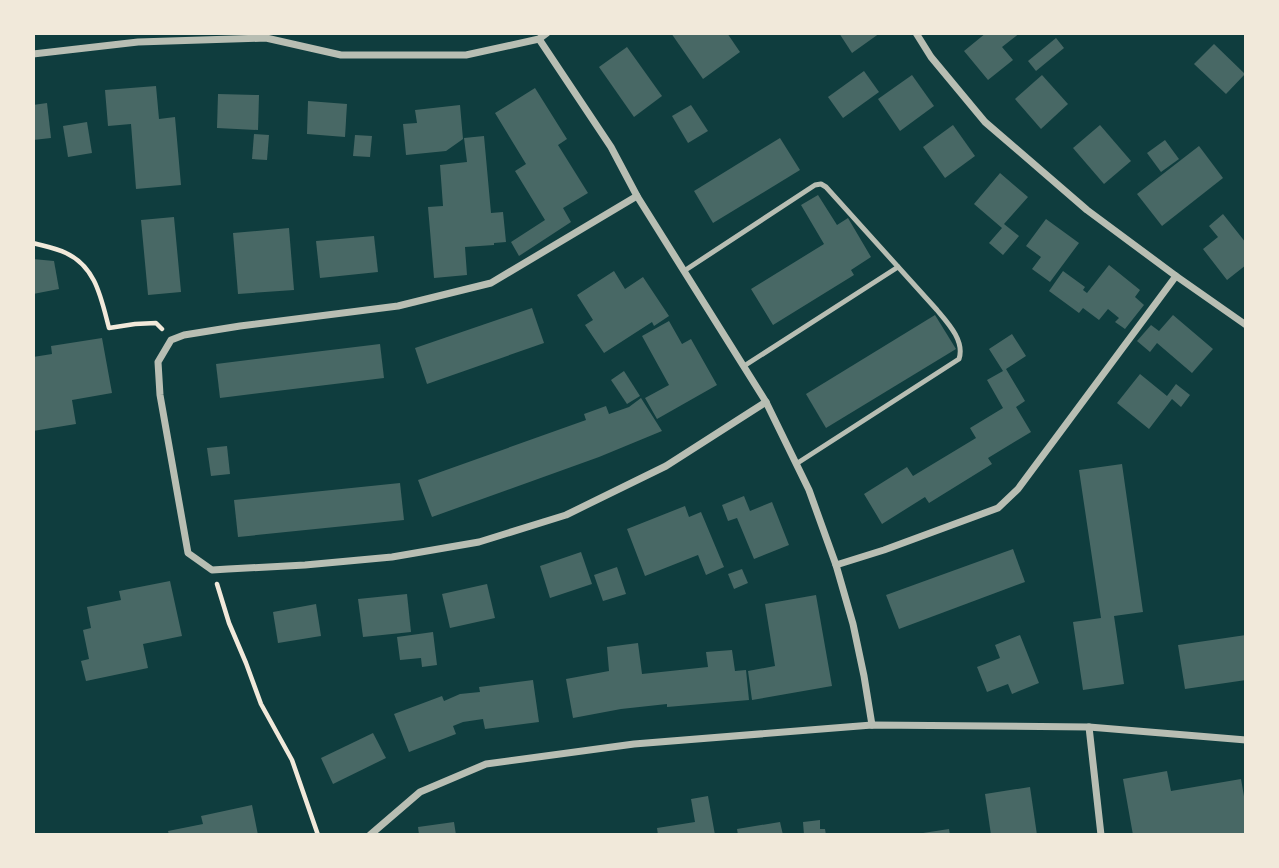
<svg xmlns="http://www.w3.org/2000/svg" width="1279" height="868" font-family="'Titillium Web',sans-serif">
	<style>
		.building { fill: #486865 }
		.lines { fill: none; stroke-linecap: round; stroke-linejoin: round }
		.path { stroke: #f1e9da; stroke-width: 4.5 }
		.service { stroke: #b8beb3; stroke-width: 5 }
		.minor { stroke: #b8beb3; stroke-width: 7 }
	</style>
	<rect width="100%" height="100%" fill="#0f3d3e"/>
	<g class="building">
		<polygon points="671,33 727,33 740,52 703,79"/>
		<polygon points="839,33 880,33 852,53"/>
		<polygon points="986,33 1020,33 1002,47 1013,60 988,80 964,51"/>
		<polygon points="1056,38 1064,48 1036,71 1028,61"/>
		<polygon points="1214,44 1245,74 1226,94 1194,64"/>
		<polygon points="627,47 662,96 634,117 599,67"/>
		<polygon points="864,71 879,92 843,118 828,97"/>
		<polygon points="912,75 934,106 900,131 878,99"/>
		<polygon points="1042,75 1068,104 1041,129 1015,99"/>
		<polygon points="156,86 159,119 175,117 181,185 136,189 131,124 108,126 105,90"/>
		<polygon points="535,88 567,139 558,145 588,193 563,208 571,222 519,256 511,242 545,220 515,171 526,164 495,113"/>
		<polygon points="218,94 259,95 258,130 217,128"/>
		<polygon points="308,101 347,104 345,137 307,134"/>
		<polygon points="47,103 51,138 33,140 33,105"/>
		<polygon points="460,105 463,139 446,151 406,155 403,124 417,123 415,110"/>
		<polygon points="691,105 708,131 688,143 672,116"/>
		<polygon points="87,122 92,153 68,157 63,126"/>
		<polygon points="953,125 975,156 945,178 923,147"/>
		<polygon points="1100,125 1131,161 1104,184 1073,148"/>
		<polygon points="254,134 269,135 267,160 252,159"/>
		<polygon points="355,135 372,136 370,157 353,156"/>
		<polygon points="484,136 491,213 503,212 506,242 494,243 494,245 465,247 467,275 434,278 428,207 443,206 440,165 467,162 464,138"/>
		<polygon points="780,138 800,170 713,223 694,191"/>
		<polygon points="1165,140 1179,159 1161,172 1147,153"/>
		<polygon points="1199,146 1223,178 1162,226 1137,194"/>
		<polygon points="1000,173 1028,197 1004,224 1019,236 1003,255 989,243 1002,228 974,204"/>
		<polygon points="818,195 837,225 848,218 871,257 851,270 854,275 773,325 751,289 824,244 801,205"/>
		<polygon points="1223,214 1246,243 1246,265 1227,280 1203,249 1218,237 1209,226"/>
		<polygon points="174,217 181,292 148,295 141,220"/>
		<polygon points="1046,219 1079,243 1050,282 1032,269 1041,257 1026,246"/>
		<polygon points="289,228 294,290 238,294 233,233"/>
		<polygon points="374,236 378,272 320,278 316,241"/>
		<polygon points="33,259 54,261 59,289 33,294"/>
		<polygon points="1109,265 1140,290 1135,297 1144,305 1125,329 1115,322 1119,318 1108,309 1099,320 1083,308 1079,313 1049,291 1063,271 1085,287 1083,290 1087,293"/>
		<polygon points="614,271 625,289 643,277 669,316 654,326 652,322 604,353 585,325 593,320 577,295"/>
		<polygon points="532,308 544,343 427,384 415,348"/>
		<polygon points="935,315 956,349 826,428 806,394"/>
		<polygon points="1173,315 1213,349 1192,373 1157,343 1150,352 1137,341 1151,325 1159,331"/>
		<polygon points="669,321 682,344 691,339 717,385 657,419 645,398 669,385 642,336"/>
		<polygon points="1012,334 1026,356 1006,369 1025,401 1016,407 1031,432 988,458 992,464 929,503 925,497 882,524 864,494 907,467 913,476 976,438 970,428 1003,408 987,380 1003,371 989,349"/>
		<polygon points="102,338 112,393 72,400 76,424 33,431 33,357 52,354 51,346"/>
		<polygon points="380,344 384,378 220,398 216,364"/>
		<polygon points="624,371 640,396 627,404 611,380"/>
		<polygon points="1140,374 1167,396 1176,384 1190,395 1181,407 1172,399 1149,429 1117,403"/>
		<polygon points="641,398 662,431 599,457 432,517 418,480 586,420 584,414 606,406 609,414 629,407"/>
		<polygon points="227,446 230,474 211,476 207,448"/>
		<polygon points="1122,464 1143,612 1114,616 1124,684 1083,690 1073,622 1101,618 1079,470"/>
		<polygon points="400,483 404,520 238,537 234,500"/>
		<polygon points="744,496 750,511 772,502 789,545 754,559 737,518 728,521 722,505"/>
		<polygon points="685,506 689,517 701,512 724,567 706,575 698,555 645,576 627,529"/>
		<polygon points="1013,549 1025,582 899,629 886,595"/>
		<polygon points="581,552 592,584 550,598 540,566"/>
		<polygon points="617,567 626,594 603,601 594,575"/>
		<polygon points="742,569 748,583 734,589 728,574"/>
		<polygon points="170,581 182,636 143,644 148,668 86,681 81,661 89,659 83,630 91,628 87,607 121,600 119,591"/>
		<polygon points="487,584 495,618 450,628 442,594"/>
		<polygon points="407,594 411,632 363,637 358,599"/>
		<polygon points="816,595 832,686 752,700 748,671 775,666 765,604"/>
		<polygon points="316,604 321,636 278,643 273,612"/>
		<polygon points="433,632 437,665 422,667 421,658 400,660 397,637"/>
		<polygon points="1020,635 1039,683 1012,694 1008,684 987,692 977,667 1000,658 995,645"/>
		<polygon points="1246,635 1246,680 1185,689 1178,645"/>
		<polygon points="638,643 642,674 708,667 706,652 732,650 735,671 746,670 749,700 667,707 667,704 621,709 573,718 566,679 609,671 607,647"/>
		<polygon points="533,680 539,722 485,729 483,719 463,722 453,726 456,734 409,752 394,714 442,696 444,701 460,694 480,692 479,687"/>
		<polygon points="373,733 386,758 333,784 321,758"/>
		<polygon points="1167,771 1171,791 1241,779 1246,808 1246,835 1133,835 1123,779"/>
		<polygon points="1030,787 1037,835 991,835 985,794"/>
		<polygon points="708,796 715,835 658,835 657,828 695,822 691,799"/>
		<polygon points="252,805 258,835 169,835 168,831 203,824 201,816"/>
		<polygon points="820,820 820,829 825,829 826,835 804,835 803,822"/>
		<polygon points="454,822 456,835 419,835 418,827"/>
		<polygon points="780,822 783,835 738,835 737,829"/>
		<polygon points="949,829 950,835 923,835 923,833"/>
	</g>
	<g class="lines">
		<g class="path">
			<path d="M33 243C44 246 56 248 66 253 96 267 101 298 109 328L135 324 156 323 162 329"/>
			<polyline points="217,584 229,623 246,663 261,704 292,760 318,835"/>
		</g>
		<g class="service">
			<path d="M684 271 815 185 821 184 826 187 937 310C948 323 965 341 959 359L796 464"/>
			<polyline points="744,366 898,267"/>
		</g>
		<g class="minor">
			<polyline points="916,33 931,57 985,122 1087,210 1176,276 1246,325"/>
			<polyline points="539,39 611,147 637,196 766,402 809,490 836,565 853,624 864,676 872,725"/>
			<polyline points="33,54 138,42 266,38 341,55 466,55 539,39 547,33"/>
			<polyline points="637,196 491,283 398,306 240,326 184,335 171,340 158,362 160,395 188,553 212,570 228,569 305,565 392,557 479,542 566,515 666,466 766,402"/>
			<polyline points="836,565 884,550 998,508 1018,489 1176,276"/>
			<polyline points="1089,727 1101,835"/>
			<polyline points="370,835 420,792 486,764 634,744 872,725 1089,727 1246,740"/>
		</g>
	</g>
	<rect width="1279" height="868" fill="none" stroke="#f1e9da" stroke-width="70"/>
</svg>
